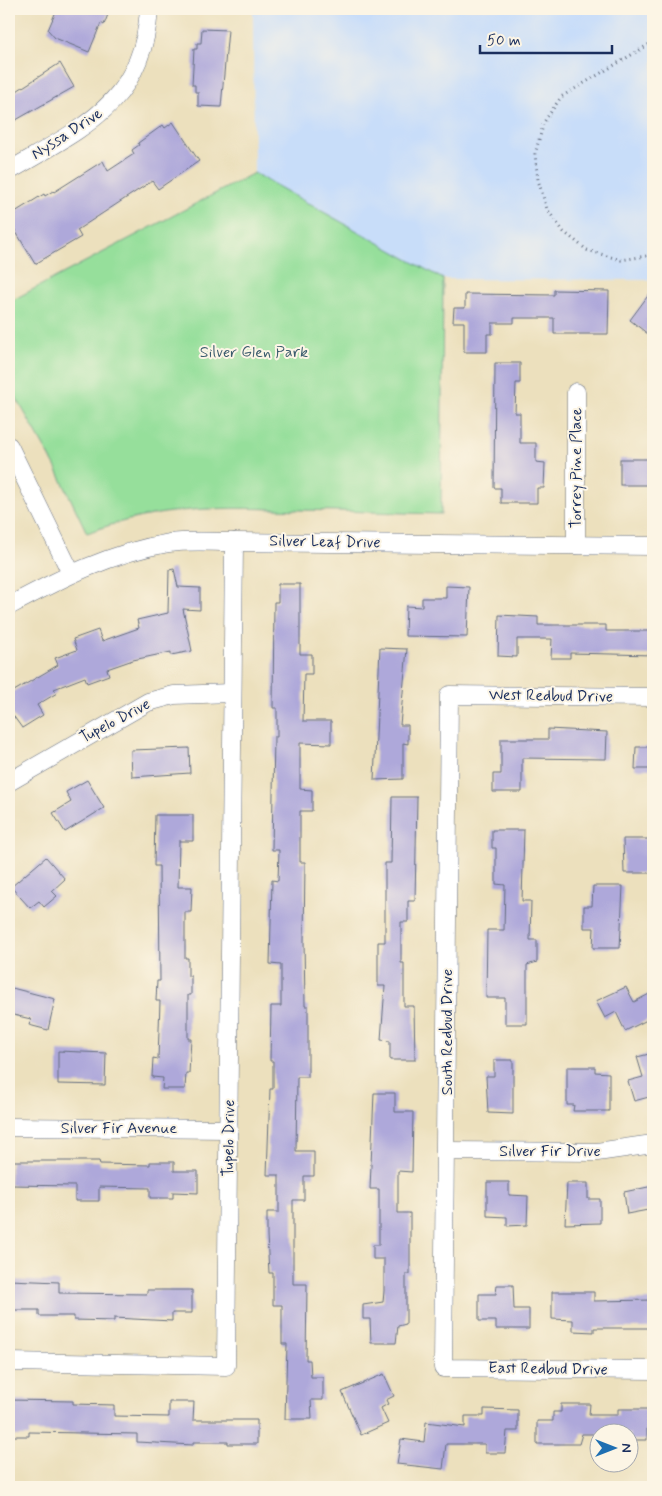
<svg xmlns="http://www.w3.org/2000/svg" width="662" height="1496" font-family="Mynerve,sans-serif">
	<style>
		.built { fill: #c8ddf9 }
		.green { fill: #96df9b; stroke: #58877c }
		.building { fill: #aea8da }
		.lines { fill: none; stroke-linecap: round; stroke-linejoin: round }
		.minor-casing { stroke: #646d7f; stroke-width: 19 }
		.path { stroke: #646d7f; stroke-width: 3; stroke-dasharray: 1 4; stroke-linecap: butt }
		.minor { stroke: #fff; stroke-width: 18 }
		.labels { text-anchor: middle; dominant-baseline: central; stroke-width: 4; stroke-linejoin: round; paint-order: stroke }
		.street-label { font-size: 16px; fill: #1b2f5e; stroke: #fcf5e5 }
		.park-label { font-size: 16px; fill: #3a5b6d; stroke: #fcf5e5 }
	</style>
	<rect width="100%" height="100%" fill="#fcf5e5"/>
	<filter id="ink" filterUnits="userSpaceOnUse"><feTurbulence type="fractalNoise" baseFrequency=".02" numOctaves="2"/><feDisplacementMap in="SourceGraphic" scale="10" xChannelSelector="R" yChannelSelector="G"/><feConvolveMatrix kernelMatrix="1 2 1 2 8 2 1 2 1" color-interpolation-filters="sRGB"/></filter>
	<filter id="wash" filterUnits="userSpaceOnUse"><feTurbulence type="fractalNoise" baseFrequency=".0096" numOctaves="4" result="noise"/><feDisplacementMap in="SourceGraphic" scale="20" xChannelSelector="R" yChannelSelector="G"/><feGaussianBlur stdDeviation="1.12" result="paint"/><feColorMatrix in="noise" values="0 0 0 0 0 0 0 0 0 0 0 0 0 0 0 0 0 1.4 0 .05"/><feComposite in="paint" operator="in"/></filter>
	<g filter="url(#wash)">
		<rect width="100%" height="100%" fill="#ece0bd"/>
		<polygon class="built" points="253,9 653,9 653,280 443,279 254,173"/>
		<path class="green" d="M254 173 443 279 441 514C394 513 347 511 301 510 224 507 161 505 87 533L55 466 9 385V302Z"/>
		<g id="blocks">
			<g class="building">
				<polygon points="57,9 110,9 104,25 101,23 89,52 55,38 48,30"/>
				<polygon points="202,29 228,30 221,107 198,106 198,92 195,92 195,85 192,85 194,49 197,49 197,43 201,43"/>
				<polygon points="60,63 74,87 9,124 9,96"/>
				<polygon points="173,122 199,161 158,189 152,181 77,230 81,237 35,264 9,220 9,218 16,214 15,212 44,194 45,196 53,191 54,192 103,161 108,171 134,154 132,150 139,145 138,143 163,125 165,128"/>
				<polygon points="653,289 653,338 630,320"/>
				<polygon points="554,290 609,291 608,334 554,334 554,318 514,318 514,323 492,323 492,334 487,334 487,352 464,352 464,322 453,322 454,308 465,308 465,294 554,295"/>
				<polygon points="495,363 520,363 520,383 516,383 515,413 520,413 520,443 536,443 536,462 545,463 544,488 537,488 537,503 501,503 501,488 494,488"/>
				<rect x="620" y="459" width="33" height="26"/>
				<polygon points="174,569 178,587 200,588 200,610 183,609 192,651 171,655 171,652 133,660 107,669 109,675 87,683 85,677 54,689 57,693 37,705 43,715 22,728 9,710 9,694 58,665 55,658 77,650 73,639 98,630 102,641 139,628 137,620 168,613 169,570"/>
				<polygon points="278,584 300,584 300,654 312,654 312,674 304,674 303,721 331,721 331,744 300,743 300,789 312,790 312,811 300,811 300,862 305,862 304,941 305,1006 308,1006 308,1077 297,1077 296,1151 314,1151 314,1176 304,1176 304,1200 293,1200 293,1284 307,1284 306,1360 310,1360 311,1377 323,1377 323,1400 311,1400 312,1419 285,1419 287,1344 282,1344 282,1305 273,1305 273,1273 269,1273 267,1235 267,1212 279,1212 279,1175 267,1175 270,1089 273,1089 273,1061 270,1061 271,1006 281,1006 281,965 270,964 272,880 278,881 279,850 272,850 274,737 277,737 277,708 273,708 274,602 278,602"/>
				<polygon points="446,586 469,587 467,637 405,636 406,606 422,607 422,598 446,598"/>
				<polygon points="499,615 538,617 538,625 606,625 606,631 653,631 653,655 570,653 570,658 551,658 552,639 517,639 517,657 498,656"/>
				<polygon points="380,648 407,649 400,725 408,725 408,744 403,743 403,779 374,780"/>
				<polygon points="548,729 607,732 606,759 522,758 522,792 493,792 493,774 501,774 501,739 548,739"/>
				<polygon points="636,747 653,747 653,769 635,769"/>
				<polygon points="189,748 190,773 132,777 131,750"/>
				<polygon points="87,780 104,808 65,832 53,813 71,802 66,792"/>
				<polygon points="392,797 417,797 415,901 408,901 408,922 401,922 401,963 404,963 404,1006 414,1006 415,1060 390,1060 390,1041 381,1040 385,986 378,986 378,942 385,942 385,863 391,863"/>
				<polygon points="155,815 193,815 193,841 179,841 178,887 192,887 191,912 185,912 185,958 188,958 188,976 191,976 191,995 188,995 188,1039 191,1039 189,1073 186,1073 185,1089 162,1089 163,1078 152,1077 153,1058 158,1059 160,1001 156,1001 157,981 160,981 159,866 154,866"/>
				<polygon points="492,830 524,830 522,901 531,901 530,940 537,940 537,962 527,965 527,1024 505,1024 505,998 486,998 487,930 504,930 505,885 496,884 496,848 492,848"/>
				<polygon points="623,839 653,839 653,873 624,873"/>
				<polygon points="46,857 65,879 52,891 57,896 44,907 39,901 30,908 11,887"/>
				<polygon points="593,886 623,886 620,948 593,948 594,928 584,928 584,906 592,906"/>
				<polygon points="626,987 634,1002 653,992 653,1017 625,1031 616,1012 605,1018 596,1001"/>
				<polygon points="12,988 55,999 48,1030 29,1025 31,1019 9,1014"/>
				<polygon points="58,1051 106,1053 105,1085 58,1084"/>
				<polygon points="653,1053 653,1099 649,1097 634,1101 628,1081 643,1077 637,1057"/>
				<polygon points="494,1060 513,1060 513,1114 488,1113 486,1076 494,1076"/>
				<polygon points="567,1067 595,1067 595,1072 609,1073 609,1111 573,1111 574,1105 567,1105"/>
				<polygon points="374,1093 395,1093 395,1112 413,1112 412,1172 398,1171 398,1213 410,1213 410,1274 406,1274 406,1324 398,1326 396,1343 371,1343 370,1319 363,1319 363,1305 383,1302 384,1291 384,1259 373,1259 373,1245 379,1245 379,1189 370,1189"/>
				<polygon points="11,1161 99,1161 100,1164 150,1165 150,1162 174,1162 174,1171 198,1171 198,1193 173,1192 173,1198 150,1198 150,1188 99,1187 99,1201 75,1201 75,1186 10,1185"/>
				<polygon points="487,1182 509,1182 509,1195 528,1196 527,1225 507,1226 507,1217 487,1216"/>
				<polygon points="567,1183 588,1183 588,1199 600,1199 600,1223 565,1224"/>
				<polygon points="653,1186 653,1209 627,1214 624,1192"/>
				<polygon points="9,1280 59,1282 59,1293 147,1294 147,1290 192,1290 192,1313 172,1313 172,1321 114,1318 114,1321 74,1320 74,1316 39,1316 39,1310 9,1310"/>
				<polygon points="497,1285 513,1285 514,1309 529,1309 529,1329 496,1329 496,1321 479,1321 479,1294 496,1294"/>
				<polygon points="552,1292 594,1292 594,1301 653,1300 653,1328 594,1328 594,1332 573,1331 573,1320 552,1319"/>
				<polygon points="384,1374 394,1396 386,1400 388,1404 381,1408 388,1423 361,1435 342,1392"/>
				<polygon points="9,1400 73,1401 73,1404 114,1405 114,1416 169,1417 169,1402 194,1402 193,1420 257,1420 257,1444 228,1444 228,1442 193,1442 193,1445 137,1442 137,1434 29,1432 29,1436 9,1436"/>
				<polygon points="561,1404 590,1404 589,1415 618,1415 618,1409 653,1409 653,1429 647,1429 647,1440 630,1440 630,1434 582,1434 579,1444 537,1444 537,1421 553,1421 553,1412 561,1412"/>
				<polygon points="484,1409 518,1410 518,1431 507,1431 505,1453 485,1453 485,1444 446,1444 443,1469 397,1464 401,1439 424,1442 426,1422 465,1427 465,1416 484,1416"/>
			</g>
		</g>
	</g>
	<g filter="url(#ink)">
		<use href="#blocks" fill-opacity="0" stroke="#646d7f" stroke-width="1"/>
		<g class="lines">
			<g class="minor-casing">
				<g id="minor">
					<path d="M9 171C81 128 143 104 149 9"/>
					<polyline points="576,392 576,545"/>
					<polyline points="9,446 71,573"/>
					<path d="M9 606C61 578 110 553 169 543 190 540 213 542 234 542L653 546"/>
					<polyline points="653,697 449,695 443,1368 653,1370"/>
					<polyline points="9,782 148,702 174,695 231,693"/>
					<polyline points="9,1127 229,1129"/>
					<polyline points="446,1151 597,1152 653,1144"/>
					<polyline points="9,1362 226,1366 234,542"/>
				</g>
			</g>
			<polyline class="path" points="653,42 561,97 544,122 535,154 538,180 547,209 564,232 587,250 621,260 653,255"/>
			<use href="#minor" class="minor"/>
		</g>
	</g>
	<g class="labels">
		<g class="street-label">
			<text transform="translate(67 134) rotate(-33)">Nyssa Drive</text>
			<text transform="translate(576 468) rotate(-90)">Torrey Pine Place</text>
			<text transform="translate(325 542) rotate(1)">Silver Leaf Drive</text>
			<text transform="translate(551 696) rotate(1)">West Redbud Drive</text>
			<text transform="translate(115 721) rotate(-28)">Tupelo Drive</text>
			<text transform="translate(447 1032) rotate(-90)">South Redbud Drive</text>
			<text x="119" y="1128">Silver Fir Avenue</text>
			<text transform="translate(229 1138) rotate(-89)">Tupelo Drive</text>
			<text x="550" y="1151">Silver Fir Drive</text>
			<text transform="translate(548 1369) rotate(1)">East Redbud Drive</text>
		</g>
		<g class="park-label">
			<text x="254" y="352">Silver Glen Park</text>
		</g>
	</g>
	<rect width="662" height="1496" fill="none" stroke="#fcf5e5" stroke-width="30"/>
	<g transform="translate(614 1448) rotate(90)"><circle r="24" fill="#fcf5e5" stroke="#a2a6af"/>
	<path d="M0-4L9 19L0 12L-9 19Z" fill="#1f6fb2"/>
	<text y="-8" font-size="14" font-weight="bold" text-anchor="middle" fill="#1b2f5e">N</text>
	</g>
	<path d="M480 45v8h132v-8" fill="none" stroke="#1b2f5e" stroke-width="2.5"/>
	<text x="487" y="45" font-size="15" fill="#1b2f5e" stroke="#fcf5e5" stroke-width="4" paint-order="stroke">50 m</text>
</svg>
